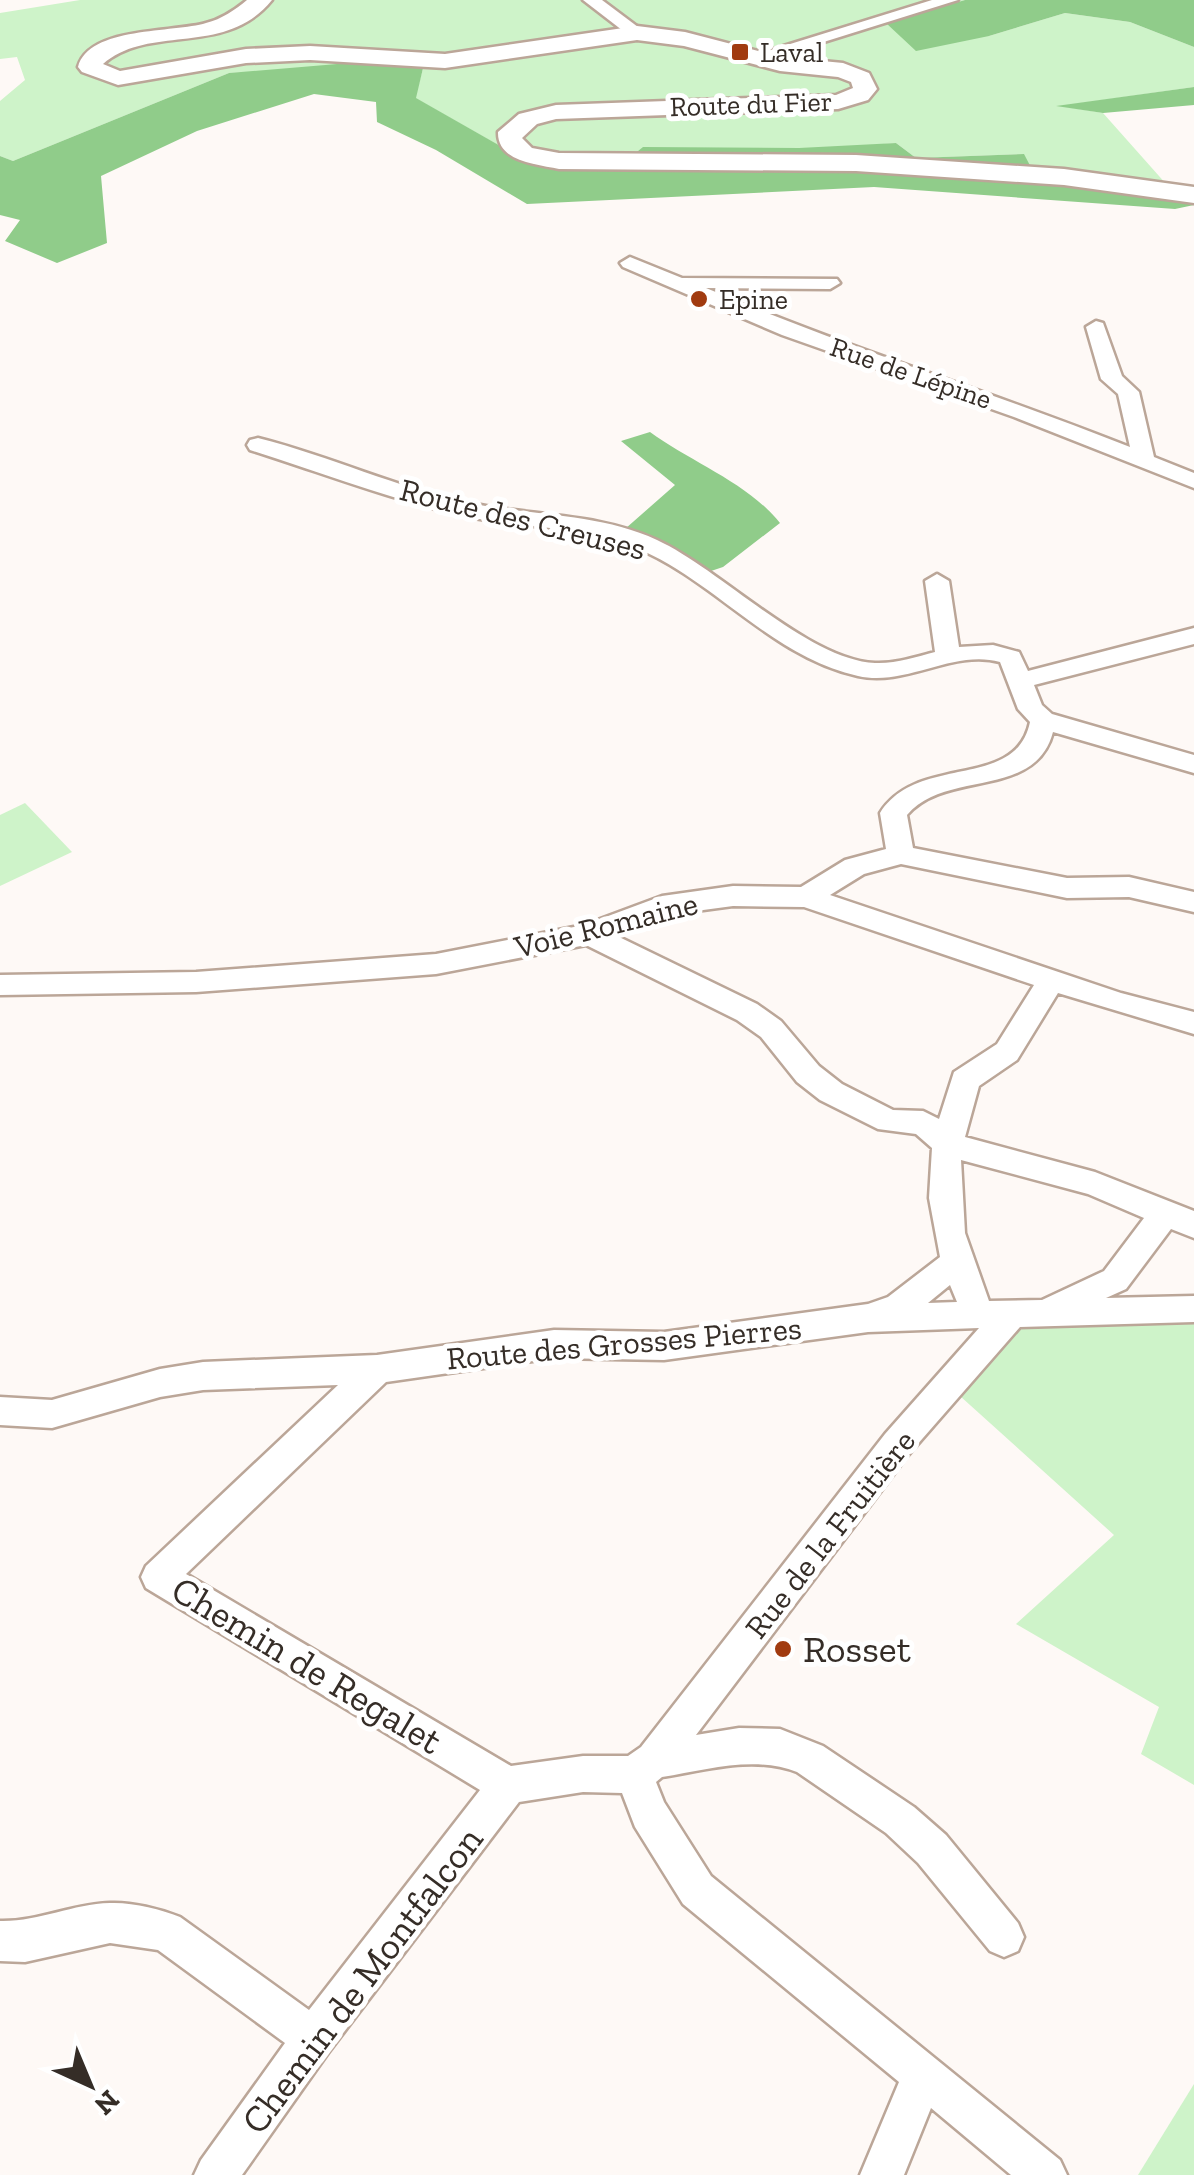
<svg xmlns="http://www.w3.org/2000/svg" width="1194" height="2175" font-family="'Zilla Slab',serif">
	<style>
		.green { fill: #cef3c9 }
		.forest { fill: #90cc8a }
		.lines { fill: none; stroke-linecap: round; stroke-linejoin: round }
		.minor-casing { stroke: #bba698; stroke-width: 5 }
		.major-casing { stroke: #bba698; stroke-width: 5 }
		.minor { fill: #fff; fill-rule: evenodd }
		.major { fill: #fff; fill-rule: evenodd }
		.poi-dot { fill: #a13b10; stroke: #fff; stroke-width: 4 }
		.labels { text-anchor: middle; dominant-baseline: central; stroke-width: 10; stroke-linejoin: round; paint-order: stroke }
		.far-poi-label { font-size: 28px; fill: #352d27; stroke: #fff; text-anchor: start }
		.far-street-label { font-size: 28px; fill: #352d27; stroke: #fff }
		.street-label { font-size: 32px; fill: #352d27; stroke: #fff }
		.near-poi-label { font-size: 38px; fill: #352d27; stroke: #fff; text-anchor: start }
		.near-street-label { font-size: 38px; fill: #352d27; stroke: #fff }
	</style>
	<rect width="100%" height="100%" fill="#fef9f6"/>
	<g class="green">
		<polygon points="80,0 965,0 887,23 989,36 1065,13 1130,22 1194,47 1194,87 1061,106 1103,113 1167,185 1033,172 1023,154 916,158 896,143 622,165 530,163 415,98 424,65 229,73 13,161 0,156 0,101 25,80 17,57 0,59 0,13"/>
		<polygon points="25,803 72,852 0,886 0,815"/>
		<polygon points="1194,1307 1194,1785 1141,1754 1159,1707 1016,1624 1114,1535 950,1387 1023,1321"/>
		<polygon points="1194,2084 1194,2175 1138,2175"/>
	</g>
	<g class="forest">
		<polygon points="965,0 1194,0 1194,47 1130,22 1065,13 989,36 916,51 886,23"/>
		<polygon points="349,63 424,64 416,98 530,163 621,165 643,147 799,148 896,143 916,158 1024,154 1037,179 1194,205 1175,209 874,187 527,204 436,150 377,122 376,102 314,94 197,131 101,176 107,243 57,263 5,241 20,220 0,215 0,156 13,161 229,73"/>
		<polygon points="1194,87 1194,105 1103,113 1056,106"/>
		<path d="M650 432C691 462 748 483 780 523L723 567 696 576 617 536 675 485 621 441Z"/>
	</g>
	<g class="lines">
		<g class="minor-casing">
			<g id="minor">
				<polygon points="583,0 602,0 646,33 631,37"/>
				<polygon points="932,0 958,0 760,62 745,58"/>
				<path d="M630 257 682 278 837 279 840 283 830 289 706 288C845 347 989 391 1130 447L1118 394 1101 379 1086 327 1096 321 1103 323 1122 376 1139 392 1154 457 1194 473V488L1014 417 782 335 623 267 620 263Z"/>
				<path d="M258 438C330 456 397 488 470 503 531 516 599 513 657 540 720 569 808 660 875 663 895 664 916 657 935 652L925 581 937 574 949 581 959 647 993 645 1019 652 1028 671 1194 628V644L1034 685 1042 705 1052 714 1194 755V773L1053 732C1035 800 946 769 907 815L913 848 1067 878 1129 877 1194 892V912L1129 897 1067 898 901 864 864 874 830 895 1121 993 1194 1012V1034L1058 993 1017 1060 979 1086 965 1137 1095 1172 1194 1211V1238L1171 1229 1126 1289 1106 1298 1194 1296V1322L1020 1327 909 1454 696 1735 739 1728 780 1729 823 1746 914 1807 946 1835 1018 1923 1024 1937 1018 1951 1004 1957 990 1951 918 1863 886 1833 797 1772C754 1755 706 1770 662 1777L656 1782 664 1802 711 1876 1060 2160 1067 2175H1011L931 2108 904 2175H860L899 2082 683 1904 635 1827 622 1793 583 1792 519 1802 328 2053 242 2175H194L201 2160 285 2043 158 1950 110 1943 25 1962 0 1961V1921C38 1922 72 1904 110 1903 132 1902 160 1909 180 1917L309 2010 480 1790 146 1588 141 1577 146 1566 338 1385 203 1390 160 1397 52 1428 0 1425V1397L52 1400 160 1369 203 1362 377 1355 554 1330 664 1332 868 1304 888 1297 940 1257 929 1198 932 1148 916 1134 878 1129 820 1100 797 1082 761 1037 737 1020 586 945 436 974 196 992 0 995V975L196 972 436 954 584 925 662 896 733 886 801 887 845 860 886 849 880 813C918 753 1016 791 1030 722L1018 709 1000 662C953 649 906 687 858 676 771 657 714 579 634 547 582 526 524 528 469 517 394 501 323 473 250 450L247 445 250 440ZM733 906 804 907 1034 985 997 1044 954 1072 939 1119 923 1111 893 1110 842 1084 819 1066 781 1021 757 1004 615 935 666 915ZM961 1160 1088 1194 1144 1218 1104 1271 1042 1300 989 1301 965 1233ZM950 1285 957 1302 928 1303ZM979 1328 885 1434 641 1747 628 1756H583L511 1766 186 1574 386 1382 554 1358 664 1360 868 1332Z"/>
			</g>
		</g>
		<g class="major-casing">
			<path id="major" d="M247 0H272C225 58 150 23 103 64L120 71 246 49 310 46 445 54 637 26 685 32 781 57 843 63 869 73 877 89 868 100 838 109 556 119 537 124 522 138 532 148 559 153 856 155 1064 169 1194 187V203L1064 185 856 171 559 169C537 164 497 162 498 132L519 114 556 105 836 95 853 88 851 82 838 77 780 71 684 46 637 40 445 68 310 60 246 63 118 85 82 72 78 67C89 26 174 33 206 23 222 19 235 10 247 0Z"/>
		</g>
		<use href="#minor" class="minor"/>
		<use href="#major" class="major"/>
	</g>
	<g class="poi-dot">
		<rect x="730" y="42" width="20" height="20" rx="5"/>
		<circle cx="699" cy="299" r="10"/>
		<circle cx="783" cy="1649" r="10"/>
	</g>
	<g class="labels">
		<g class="far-poi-label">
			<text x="760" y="52">Laval</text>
			<text x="719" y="299">Epine</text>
		</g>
		<g class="far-street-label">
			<text transform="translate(751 104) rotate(-2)">Route du Fier</text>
			<text transform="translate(911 373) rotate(19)">Rue de Lépine</text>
		</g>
		<g class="street-label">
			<text transform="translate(523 519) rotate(14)">Route des Creuses</text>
			<text transform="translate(606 925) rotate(-14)">Voie Romaine</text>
			<text transform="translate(624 1343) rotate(-5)">Route des Grosses Pierres</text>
			<text transform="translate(830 1534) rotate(-52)">Rue de la Fruitière</text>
		</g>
		<g class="near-poi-label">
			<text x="803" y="1649">Rosset</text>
		</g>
		<g class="near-street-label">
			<text transform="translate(307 1665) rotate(31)">Chemin de Regalet</text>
			<text transform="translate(362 1980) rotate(-53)">Chemin de Montfalcon</text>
		</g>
	</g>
	<g transform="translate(90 2085) rotate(136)" stroke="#ffffff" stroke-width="8" paint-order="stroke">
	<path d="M0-8L18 38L0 25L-18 38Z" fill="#352d27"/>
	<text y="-15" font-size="28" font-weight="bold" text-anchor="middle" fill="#352d27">N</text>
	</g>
</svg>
